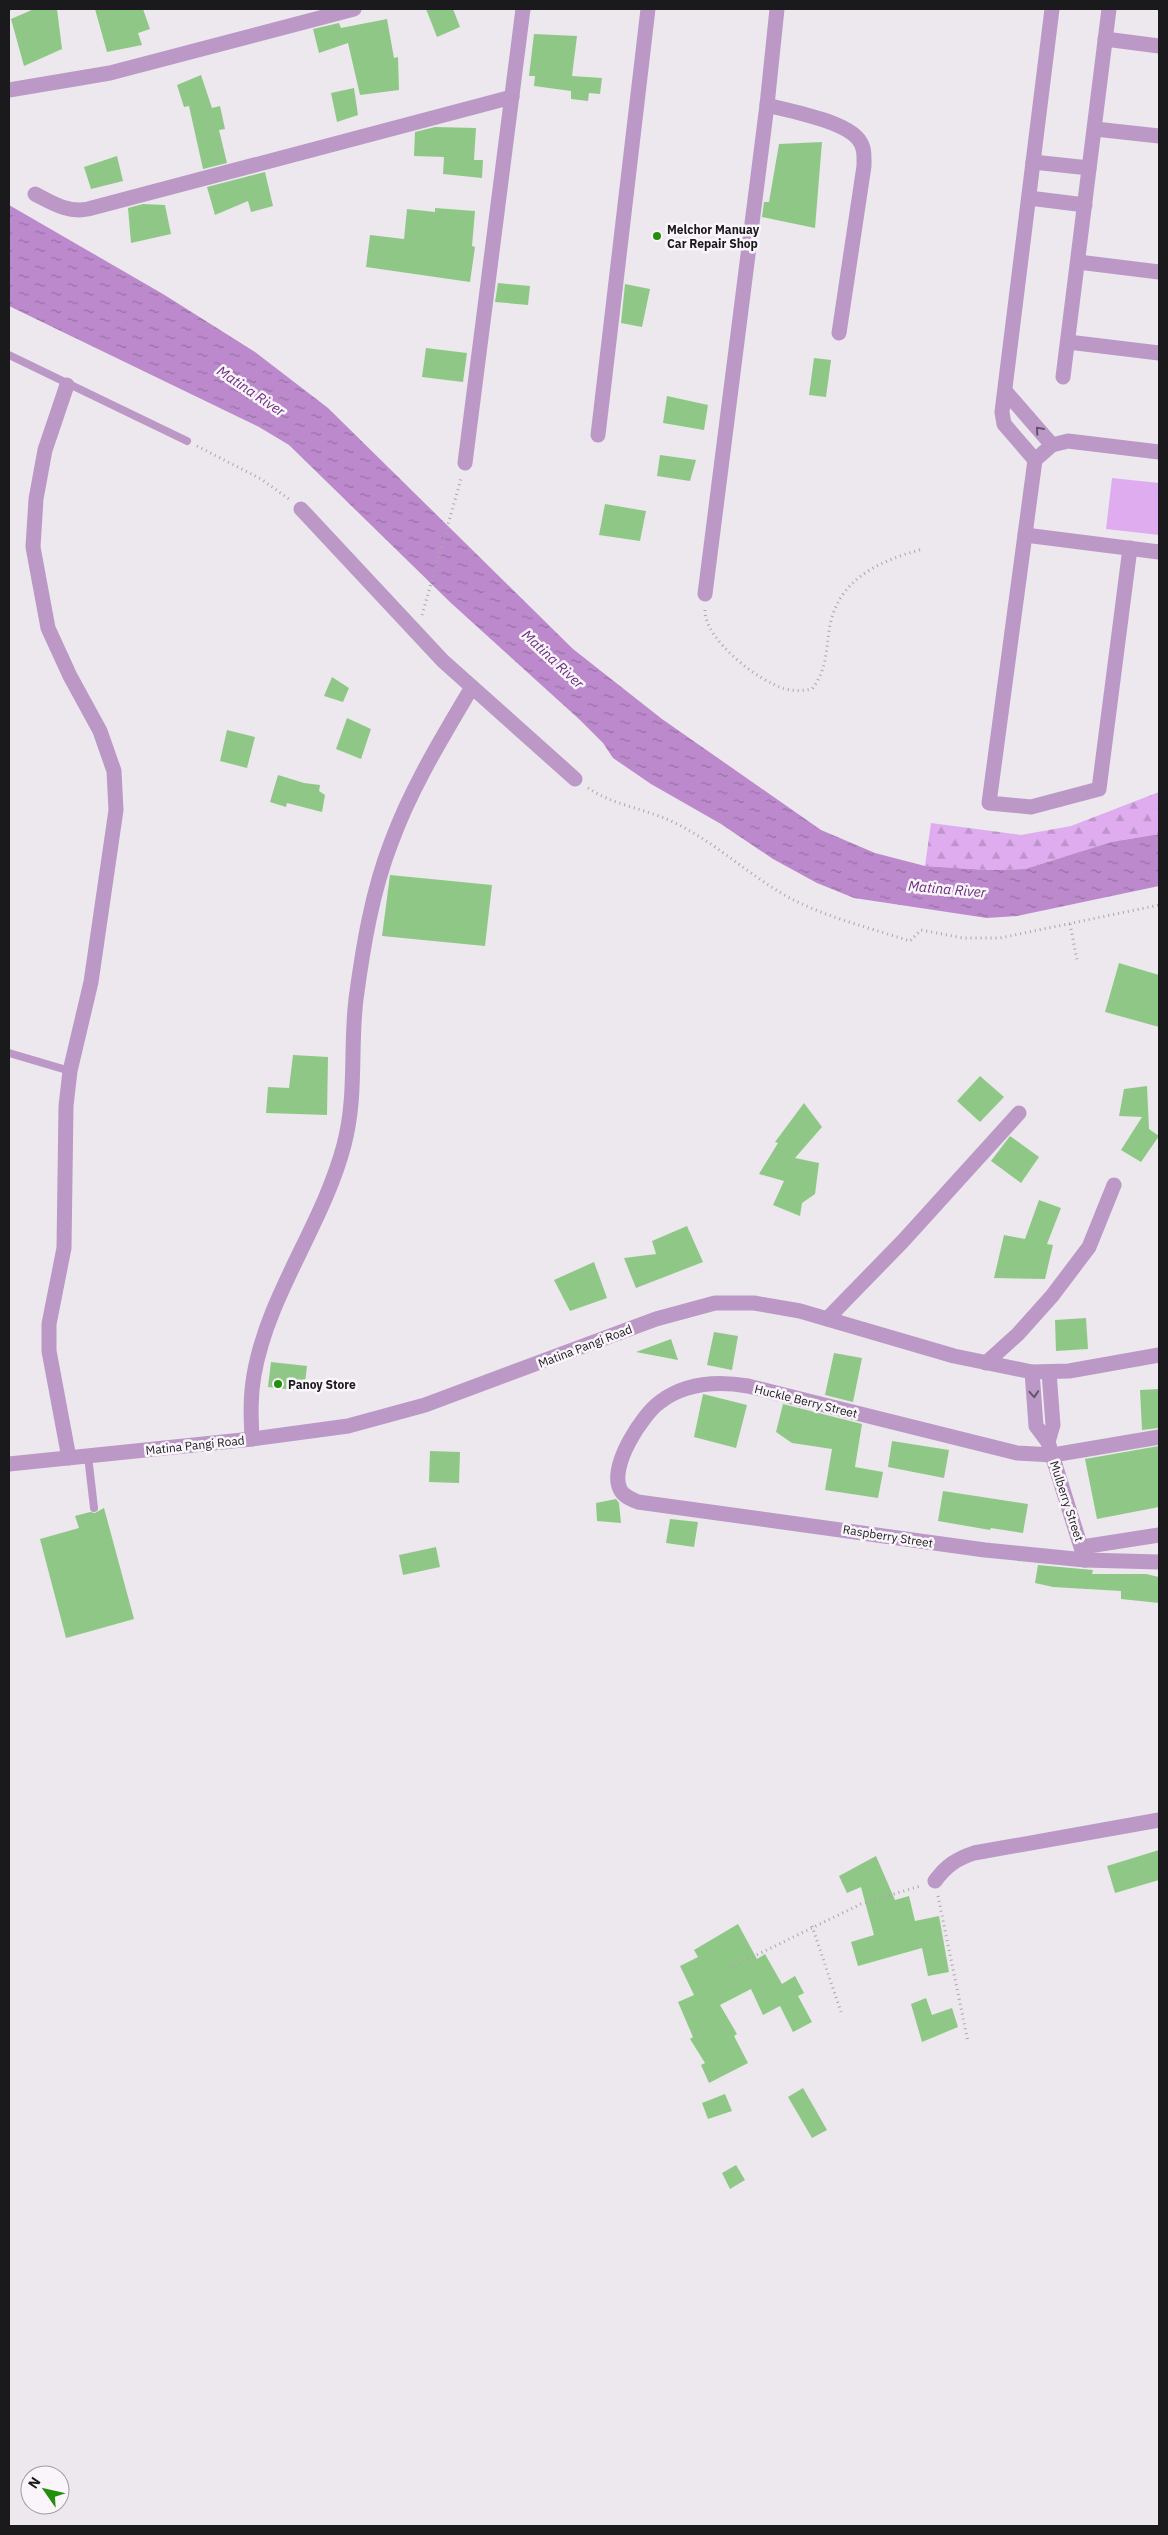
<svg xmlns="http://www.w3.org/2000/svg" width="1168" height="2535" font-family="'IBM Plex Sans',sans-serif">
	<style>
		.green { fill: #dfadef }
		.forest { fill: url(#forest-firs) }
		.water { fill: url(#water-ripples) }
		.building { fill: #8fc886 }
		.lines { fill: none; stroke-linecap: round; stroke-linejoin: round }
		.path { stroke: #aaa7ab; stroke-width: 3; stroke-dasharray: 1 4; stroke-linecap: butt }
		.service { stroke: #bc98c7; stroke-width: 8 }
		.minor { stroke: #bc98c7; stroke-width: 15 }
		.tertiary { stroke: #bc98c7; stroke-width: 15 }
		.oneway { stroke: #635268 }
		.poi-dot { fill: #248e0e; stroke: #faf5fb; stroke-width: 2 }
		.labels { text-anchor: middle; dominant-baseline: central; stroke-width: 5; stroke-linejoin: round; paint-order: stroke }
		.poi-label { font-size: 12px; font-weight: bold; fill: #1a191b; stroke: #faf5fb; text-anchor: start }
		.street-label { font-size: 12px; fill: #1a191b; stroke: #faf5fb }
		.water-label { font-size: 14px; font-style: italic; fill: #6c2e7e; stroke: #faf5fb }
	</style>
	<defs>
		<pattern id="forest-firs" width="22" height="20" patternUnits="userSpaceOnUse" patternTransform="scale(1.25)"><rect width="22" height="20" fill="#dfadef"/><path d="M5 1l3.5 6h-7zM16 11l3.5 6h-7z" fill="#bf94cc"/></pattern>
		<pattern id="water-ripples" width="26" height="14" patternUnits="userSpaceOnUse" patternTransform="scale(1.25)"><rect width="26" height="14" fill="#bc8acc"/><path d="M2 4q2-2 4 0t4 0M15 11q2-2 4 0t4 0" fill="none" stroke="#9870a5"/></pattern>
	</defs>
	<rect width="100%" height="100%" fill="#ece8ee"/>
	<polygon class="green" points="1112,478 1159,483 1159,535 1106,529"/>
	<polygon class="forest" points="1159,792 1159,834 1111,842 1025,869 987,870 925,866 931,823 1021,835 1071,826"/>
	<polygon class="water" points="9,205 163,294 255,352 328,408 573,649 662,719 821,830 875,853 925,866 987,870 1025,869 1111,842 1159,834 1159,886 1017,916 987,918 854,898 817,883 773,859 721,824 651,784 613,758 603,743 580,720 451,603 289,445 259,427 9,306"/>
	<g class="building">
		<polygon points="34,9 57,9 62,49 24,66 11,19"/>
		<polygon points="95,9 143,9 150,29 138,33 142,45 107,52"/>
		<polygon points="426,9 453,9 460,27 437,37"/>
		<polygon points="387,19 394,58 398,57 399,90 360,95 348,43 319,53 313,29 339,23 341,28"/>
		<polygon points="534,34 577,36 572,76 602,78 600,94 589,93 588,101 571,99 571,91 534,86 535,76 529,76"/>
		<polygon points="201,75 212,108 220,106 225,129 219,130 227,163 203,169 189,106 184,107 177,85"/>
		<polygon points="354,88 358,115 337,122 331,93"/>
		<polygon points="435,127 476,128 474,160 483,160 482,178 443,174 444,157 414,156 415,132"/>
		<polygon points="822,142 815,228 762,217 764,202 769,202 779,144"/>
		<polygon points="117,156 123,181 91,189 84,167"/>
		<polygon points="265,172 273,206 251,212 248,201 215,215 207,187"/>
		<polygon points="143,204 165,205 171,234 131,243 128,208"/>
		<polygon points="435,208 475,211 472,246 475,247 470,282 366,267 370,235 404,239 407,209 435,212"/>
		<polygon points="498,283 530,286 528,305 495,302"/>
		<polygon points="625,284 650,289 642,327 621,323"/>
		<polygon points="426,348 467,353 463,382 422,377"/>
		<polygon points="814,358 831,360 826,397 809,395"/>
		<polygon points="667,396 708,405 704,430 663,423"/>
		<polygon points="660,455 696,460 690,481 657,476"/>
		<polygon points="605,504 646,511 640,541 599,535"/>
		<polygon points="332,677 349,688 343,702 324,696"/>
		<polygon points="347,718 371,729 361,759 336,749"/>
		<polygon points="227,730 255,737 247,768 220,761"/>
		<polygon points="278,775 304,783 320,785 319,791 325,795 322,812 287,803 286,807 270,802"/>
		<polygon points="390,875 492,885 485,946 382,936"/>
		<polygon points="1119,963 1159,975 1159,1027 1105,1012"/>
		<polygon points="293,1055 328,1057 327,1115 266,1113 268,1087 289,1088"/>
		<polygon points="980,1076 1004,1097 980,1122 957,1101"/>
		<polygon points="1147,1086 1149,1129 1159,1136 1141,1162 1121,1150 1142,1117 1119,1116 1124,1089"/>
		<polygon points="804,1103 822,1127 795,1158 819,1163 815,1194 802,1203 800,1216 773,1205 784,1181 759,1174 778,1143 775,1142"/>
		<polygon points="1010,1136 1039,1157 1021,1183 991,1161"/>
		<polygon points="1039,1200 1061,1208 1047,1244 1053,1245 1045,1279 994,1278 1004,1235 1025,1239"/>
		<polygon points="687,1226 703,1262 636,1288 624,1258 656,1254 652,1241"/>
		<polygon points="594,1262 607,1298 570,1311 554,1280"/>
		<polygon points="1086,1318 1088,1349 1056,1351 1055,1320"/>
		<polygon points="714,1332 738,1336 732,1370 707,1365"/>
		<polygon points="671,1339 678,1360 636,1352"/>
		<polygon points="834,1353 862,1358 853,1402 825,1395"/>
		<polygon points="271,1362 307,1366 304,1391 268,1387"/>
		<polygon points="1159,1389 1159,1428 1142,1430 1140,1390"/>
		<polygon points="703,1394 747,1405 736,1448 694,1437"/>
		<polygon points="783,1404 862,1424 855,1467 883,1472 878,1498 825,1490 832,1449 792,1443 776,1432"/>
		<polygon points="892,1441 949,1450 944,1478 888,1467"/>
		<polygon points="1159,1446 1159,1507 1097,1519 1085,1459"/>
		<polygon points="430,1451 460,1452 459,1483 429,1482"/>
		<polygon points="943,1491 1028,1504 1023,1533 991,1528 990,1530 938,1521"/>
		<polygon points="616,1499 619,1503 621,1523 597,1521 596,1503"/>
		<polygon points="104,1508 134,1619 66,1638 40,1539 79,1528 75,1516 90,1512 95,1513"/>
		<polygon points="670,1519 698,1522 694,1547 666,1543"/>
		<polygon points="436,1547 440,1567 403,1575 399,1555"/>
		<polygon points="1038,1565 1093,1570 1092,1574 1146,1574 1159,1577 1159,1603 1121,1599 1121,1591 1053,1587 1035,1583"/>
		<polygon points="1159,1850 1159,1880 1115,1893 1107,1866"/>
		<polygon points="876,1856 895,1900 909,1896 915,1921 939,1916 949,1972 928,1976 922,1948 858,1966 851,1942 874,1935 861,1887 847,1893 839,1876"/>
		<polygon points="738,1924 757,1959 765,1954 782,1984 795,1976 804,1993 798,1996 812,2022 793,2032 780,2006 763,2015 751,1989 720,2005 737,2034 734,2036 748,2063 709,2083 701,2065 705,2063 690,2039 693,2037 678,2002 694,1995 680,1966 698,1957 694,1950"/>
		<polygon points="926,1998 932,2015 952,2008 958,2027 922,2042 911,2004"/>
		<polygon points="803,2088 827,2130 812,2138 788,2097"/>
		<polygon points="725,2094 732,2111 708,2119 702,2103"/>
		<polygon points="736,2165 745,2180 730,2189 722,2173"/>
	</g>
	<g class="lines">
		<g class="path">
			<polyline points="197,446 261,479 289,499"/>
			<path d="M705 610C704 639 758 681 785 689 794 691 803 691 812 689 826 671 826 653 829 631 836 580 878 561 923 549"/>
			<polyline points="422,615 461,479"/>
			<path d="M588 788C614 806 649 809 677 824 717 844 749 875 788 897 825 917 870 928 910 941L921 930 963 938H1000L1159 905"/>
			<polyline points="1070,924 1077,960"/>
			<polyline points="938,1896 968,2042"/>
			<polyline points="812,1926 841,2012"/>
			<polyline points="730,1968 861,1904 920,1886"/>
		</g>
		<g class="service">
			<polyline points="9,355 187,441"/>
			<polyline points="9,1053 70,1071"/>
			<polyline points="88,1456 94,1508"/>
		</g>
		<g class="minor">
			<polyline points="1105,39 1159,46"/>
			<polyline points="9,90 110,73 354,9"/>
			<path d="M767 105C790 111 845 121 859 140 865 148 864 157 864 166L839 333"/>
			<polyline points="1095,129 1159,136"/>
			<polyline points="1033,162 1089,168"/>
			<path d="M35 194C53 203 67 213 88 209L512 97"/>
			<polyline points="1029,198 1085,205"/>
			<polyline points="1078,262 1159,272"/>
			<polyline points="1068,342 1159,353"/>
			<polyline points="1063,377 1109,9"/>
			<polyline points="67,385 45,450 36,499 33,547 48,628 70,676 100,731 114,771 116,810 91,982 70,1071 66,1106 64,1248 49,1324 49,1351 69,1458"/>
			<polyline points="1006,392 1052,445"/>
			<polyline points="598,435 648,9"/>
			<polyline points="1035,460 1004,424 1002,412 1052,9"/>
			<polyline points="465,463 523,9"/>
			<polyline points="301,509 443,661 575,779"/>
			<polyline points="1025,535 1159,552"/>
			<polyline points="1130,548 1099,789 1031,807 989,803 1035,460 1052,445 1068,441 1159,452"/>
			<polyline points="705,594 767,105 777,9"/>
			<polyline points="827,1319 903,1241 1019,1113"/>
			<polyline points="986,1363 1018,1334 1052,1296 1089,1247 1114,1185"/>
			<polyline points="1032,1372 1036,1426 1048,1442 1085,1560"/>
			<path d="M1159 1437 1053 1455 1017 1453 748 1386C718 1381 685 1383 660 1402 642 1415 609 1466 620 1489 623 1496 631 1499 638 1502L985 1550 1085 1560 1159 1562"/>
			<path d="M252 1439C251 1417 250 1397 254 1375 268 1294 323 1225 344 1145 357 1096 350 1048 356 999 363 947 372 892 391 843 411 788 442 738 472 687"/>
			<polyline points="1048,1442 1053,1425 1049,1372"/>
			<polyline points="1082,1547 1159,1535"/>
			<path d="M935 1881C946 1866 956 1859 974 1853L1159 1820"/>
		</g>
		<polyline class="tertiary" points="9,1464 252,1439 348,1426 425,1405 656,1319 715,1303 754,1303 800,1311 954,1356 1032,1372 1069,1371 1159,1355"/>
	</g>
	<defs><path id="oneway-chevron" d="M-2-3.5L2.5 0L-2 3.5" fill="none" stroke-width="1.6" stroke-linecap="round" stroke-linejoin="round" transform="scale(1.25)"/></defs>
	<g class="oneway">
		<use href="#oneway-chevron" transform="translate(1039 430) rotate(-131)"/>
		<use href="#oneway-chevron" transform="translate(1034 1394) rotate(86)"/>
	</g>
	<g class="poi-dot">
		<circle cx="657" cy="236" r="5"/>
		<circle cx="278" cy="1384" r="5"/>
	</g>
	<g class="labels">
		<g class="poi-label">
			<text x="667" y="229">Melchor Manuay<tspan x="667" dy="14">Car Repair Shop</tspan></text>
			<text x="288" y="1384">Panoy Store</text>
		</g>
		<g class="street-label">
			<text transform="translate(585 1346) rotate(-21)">Matina Pangi Road</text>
			<text transform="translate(806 1401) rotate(14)">Huckle Berry Street</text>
			<text transform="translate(195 1445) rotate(-6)">Matina Pangi Road</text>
			<text transform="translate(1067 1501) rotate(72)">Mulberry Street</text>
			<text transform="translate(888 1536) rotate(9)">Raspberry Street</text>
		</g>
		<g class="water-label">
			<text transform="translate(251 391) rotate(34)">Matina River</text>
			<text transform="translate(553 659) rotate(43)">Matina River</text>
			<text transform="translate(947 889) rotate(5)">Matina River</text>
		</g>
	</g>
	<rect width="1168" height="2535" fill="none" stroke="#1a191b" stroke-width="20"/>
	<g transform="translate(45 2490) rotate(304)"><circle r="24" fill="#faf5fb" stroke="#a09da1"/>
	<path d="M0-4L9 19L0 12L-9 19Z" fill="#248e0e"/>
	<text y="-8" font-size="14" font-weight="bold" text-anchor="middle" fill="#1a191b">N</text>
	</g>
</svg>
